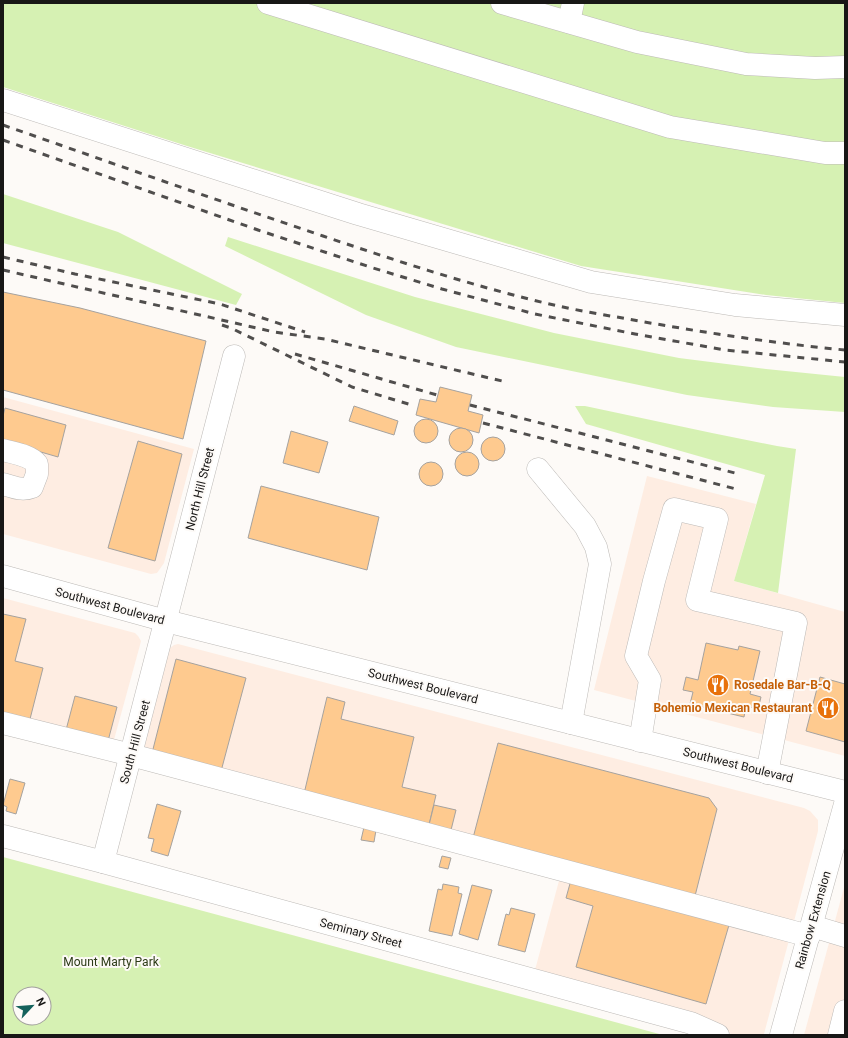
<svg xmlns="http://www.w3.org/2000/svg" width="848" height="1038" font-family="Roboto,sans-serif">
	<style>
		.commercial { fill: #feede2 }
		.green { fill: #d6f1b3; fill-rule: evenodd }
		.building { fill: #feca8f; stroke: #a5a29f }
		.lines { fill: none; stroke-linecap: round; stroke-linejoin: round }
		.minor-casing { stroke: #bdbab7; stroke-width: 23 }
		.major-casing { stroke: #bdbab7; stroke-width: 23 }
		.minor { stroke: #fff; stroke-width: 22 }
		.major { stroke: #fff; stroke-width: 22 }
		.rail { stroke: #504e4d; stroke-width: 3; stroke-dasharray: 7 7; stroke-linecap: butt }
		.labels { text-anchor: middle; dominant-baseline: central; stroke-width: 4; stroke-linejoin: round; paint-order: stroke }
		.street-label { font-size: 12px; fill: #181716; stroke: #fdfaf7 }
		.food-label { font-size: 12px; font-weight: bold; fill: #c56008; stroke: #fdfaf7; text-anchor: start }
		.park-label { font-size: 12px; fill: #2c3b17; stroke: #fdfaf7 }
	</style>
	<rect width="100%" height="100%" fill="#fdfaf7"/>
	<g class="commercial">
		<polygon points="3,397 194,449 164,563 157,573 151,574 3,534"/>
		<polygon points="647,476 756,504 734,581 845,612 845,756 594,690"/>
		<polygon points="3,598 135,633 138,636 141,641 140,645 109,758 3,730"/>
		<polygon points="178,644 804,808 810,811 818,820 818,831 764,1034 734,1035 694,1019 535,970 560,877 136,765 170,648 174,645"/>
		<polygon points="845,884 845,1035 804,1035"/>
	</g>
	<g class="green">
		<polygon points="3,3 845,3 845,303 766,295 581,266 187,146 3,87"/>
		<polygon points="3,194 118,232 242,294 236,305 3,243"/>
		<polygon points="228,237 415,297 554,333 679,358 766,369 845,377 845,412 773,407 687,395 456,347 366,315 225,246"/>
		<polygon points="575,406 585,406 712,433 777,446 796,449 778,593 734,581 765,475 586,424"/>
		<path d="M3 857 663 1035H3ZM20 994H44V1018H20Z"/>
	</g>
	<g class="building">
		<polygon points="3,292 80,308 206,341 183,439 3,390"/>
		<polygon points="440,387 472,395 468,411 483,415 479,433 416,415 420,399 436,402"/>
		<polygon points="354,406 398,421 394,435 349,421"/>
		<polygon points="5,408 66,425 58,457 3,441 3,416"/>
		<circle cx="426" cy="431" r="12"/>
		<circle cx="461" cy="440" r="12"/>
		<polygon points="291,431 328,442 319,473 283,463"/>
		<circle cx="493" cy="449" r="12"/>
		<polygon points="138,441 182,454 155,561 108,548"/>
		<circle cx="467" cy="464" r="12"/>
		<circle cx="431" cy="474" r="12"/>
		<polygon points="261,486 379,517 367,570 248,538"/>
		<polygon points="3,614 26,619 15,661 43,668 29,723 3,716"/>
		<polygon points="706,643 738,650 739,646 760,651 750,694 761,697 758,709 746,706 744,717 690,704 693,692 683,690 686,677 698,680"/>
		<polygon points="176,659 246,678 220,775 151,757"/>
		<polygon points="820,677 845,684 845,742 806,731"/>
		<polygon points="75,696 117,707 108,741 66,730"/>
		<polygon points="327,697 345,702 341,719 414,737 402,787 436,795 428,829 303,798"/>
		<polygon points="498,743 709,798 717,809 695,896 473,838"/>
		<polygon points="10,779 25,783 16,814 6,811 7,807 3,805"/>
		<polygon points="157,804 181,811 168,856 151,851 154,839 148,838"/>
		<polygon points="434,805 456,810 450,834 428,829"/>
		<polygon points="364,827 376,830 374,842 361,840"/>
		<polygon points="442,856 451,858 448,869 439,867"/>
		<polygon points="571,880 729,925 706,1004 576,967 593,906 566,898"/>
		<polygon points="443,884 459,887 458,893 462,894 452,936 429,931 438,889 442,890"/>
		<polygon points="472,885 492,890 478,940 459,934"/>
		<polygon points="511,908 535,914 525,952 498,945 506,914 509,915"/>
	</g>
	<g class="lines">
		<g class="minor-casing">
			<g id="minor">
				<polyline points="268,3 670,127 825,153 845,153"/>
				<polyline points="502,3 637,42 746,64 815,68 845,67"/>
				<polyline points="569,22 573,3"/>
				<polyline points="3,100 358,214 591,282 735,305 845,315"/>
				<path d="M3 450C13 453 30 455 37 464V474L32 487C22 491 13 487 3 484"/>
				<polyline points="538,469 585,526 596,547 600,564 571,723"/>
				<polyline points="3,723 131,755 809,936"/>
				<polyline points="640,741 650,680 636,656 654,581 674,509 717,519 697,600 796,623 767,773"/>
				<polyline points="3,836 103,862 691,1023 718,1035"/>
				<polyline points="103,862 234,356"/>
				<polyline points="812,926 845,936"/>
				<polyline points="781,1035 845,804"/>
				<polyline points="839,1035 845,1011"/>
			</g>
		</g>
		<g class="major-casing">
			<polyline id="major" points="3,576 166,621 845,792"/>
		</g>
		<use href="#minor" class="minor"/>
		<use href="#major" class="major"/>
		<g class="rail">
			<path d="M3 125C109 162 216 200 323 236 400 262 479 288 558 306 581 311 605 315 628 319 700 332 772 343 845 350"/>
			<polyline points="3,140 258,230 370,267 442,289 535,314 635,334 725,350 845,362"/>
			<polyline points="3,257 75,274 220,304 305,332"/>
			<polyline points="3,270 274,332 325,339 502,381"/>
			<polyline points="222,325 231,328 352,387 415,406"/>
			<polyline points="295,354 437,395"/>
			<polyline points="470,405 739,474"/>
			<polyline points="483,423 736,489"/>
		</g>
	</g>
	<defs>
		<g id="restaurant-disc" transform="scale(1.15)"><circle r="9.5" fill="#e8710a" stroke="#fdfaf7"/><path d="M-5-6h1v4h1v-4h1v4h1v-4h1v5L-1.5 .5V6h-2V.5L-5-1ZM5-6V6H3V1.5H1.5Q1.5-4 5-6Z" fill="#fff"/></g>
	</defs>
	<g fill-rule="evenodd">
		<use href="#restaurant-disc" x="718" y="685"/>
		<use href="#restaurant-disc" x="828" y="708"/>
	</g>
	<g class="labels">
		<g class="street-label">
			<text transform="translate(200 489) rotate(-76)">North Hill Street</text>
			<text transform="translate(110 606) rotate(15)">Southwest Boulevard</text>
			<text transform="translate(423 686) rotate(14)">Southwest Boulevard</text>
			<text transform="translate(135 742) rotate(-75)">South Hill Street</text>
			<text transform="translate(738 765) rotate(14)">Southwest Boulevard</text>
			<text transform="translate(813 920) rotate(-74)">Rainbow Extension</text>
			<text transform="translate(361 933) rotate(15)">Seminary Street</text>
		</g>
		<g class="food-label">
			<text x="734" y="685">Rosedale Bar-B-Q</text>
			<text x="812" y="708" text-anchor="end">Bohemio Mexican Restaurant</text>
		</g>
		<g class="park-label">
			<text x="111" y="962">Mount Marty Park</text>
		</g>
	</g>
	<rect width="848" height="1038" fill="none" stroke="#181716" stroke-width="8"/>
	<g transform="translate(32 1006) rotate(64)"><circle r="19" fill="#fdfaf7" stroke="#a19f9d"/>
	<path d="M0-3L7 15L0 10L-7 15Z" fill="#15625c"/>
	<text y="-6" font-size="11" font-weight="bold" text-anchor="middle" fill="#181716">N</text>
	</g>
</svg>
